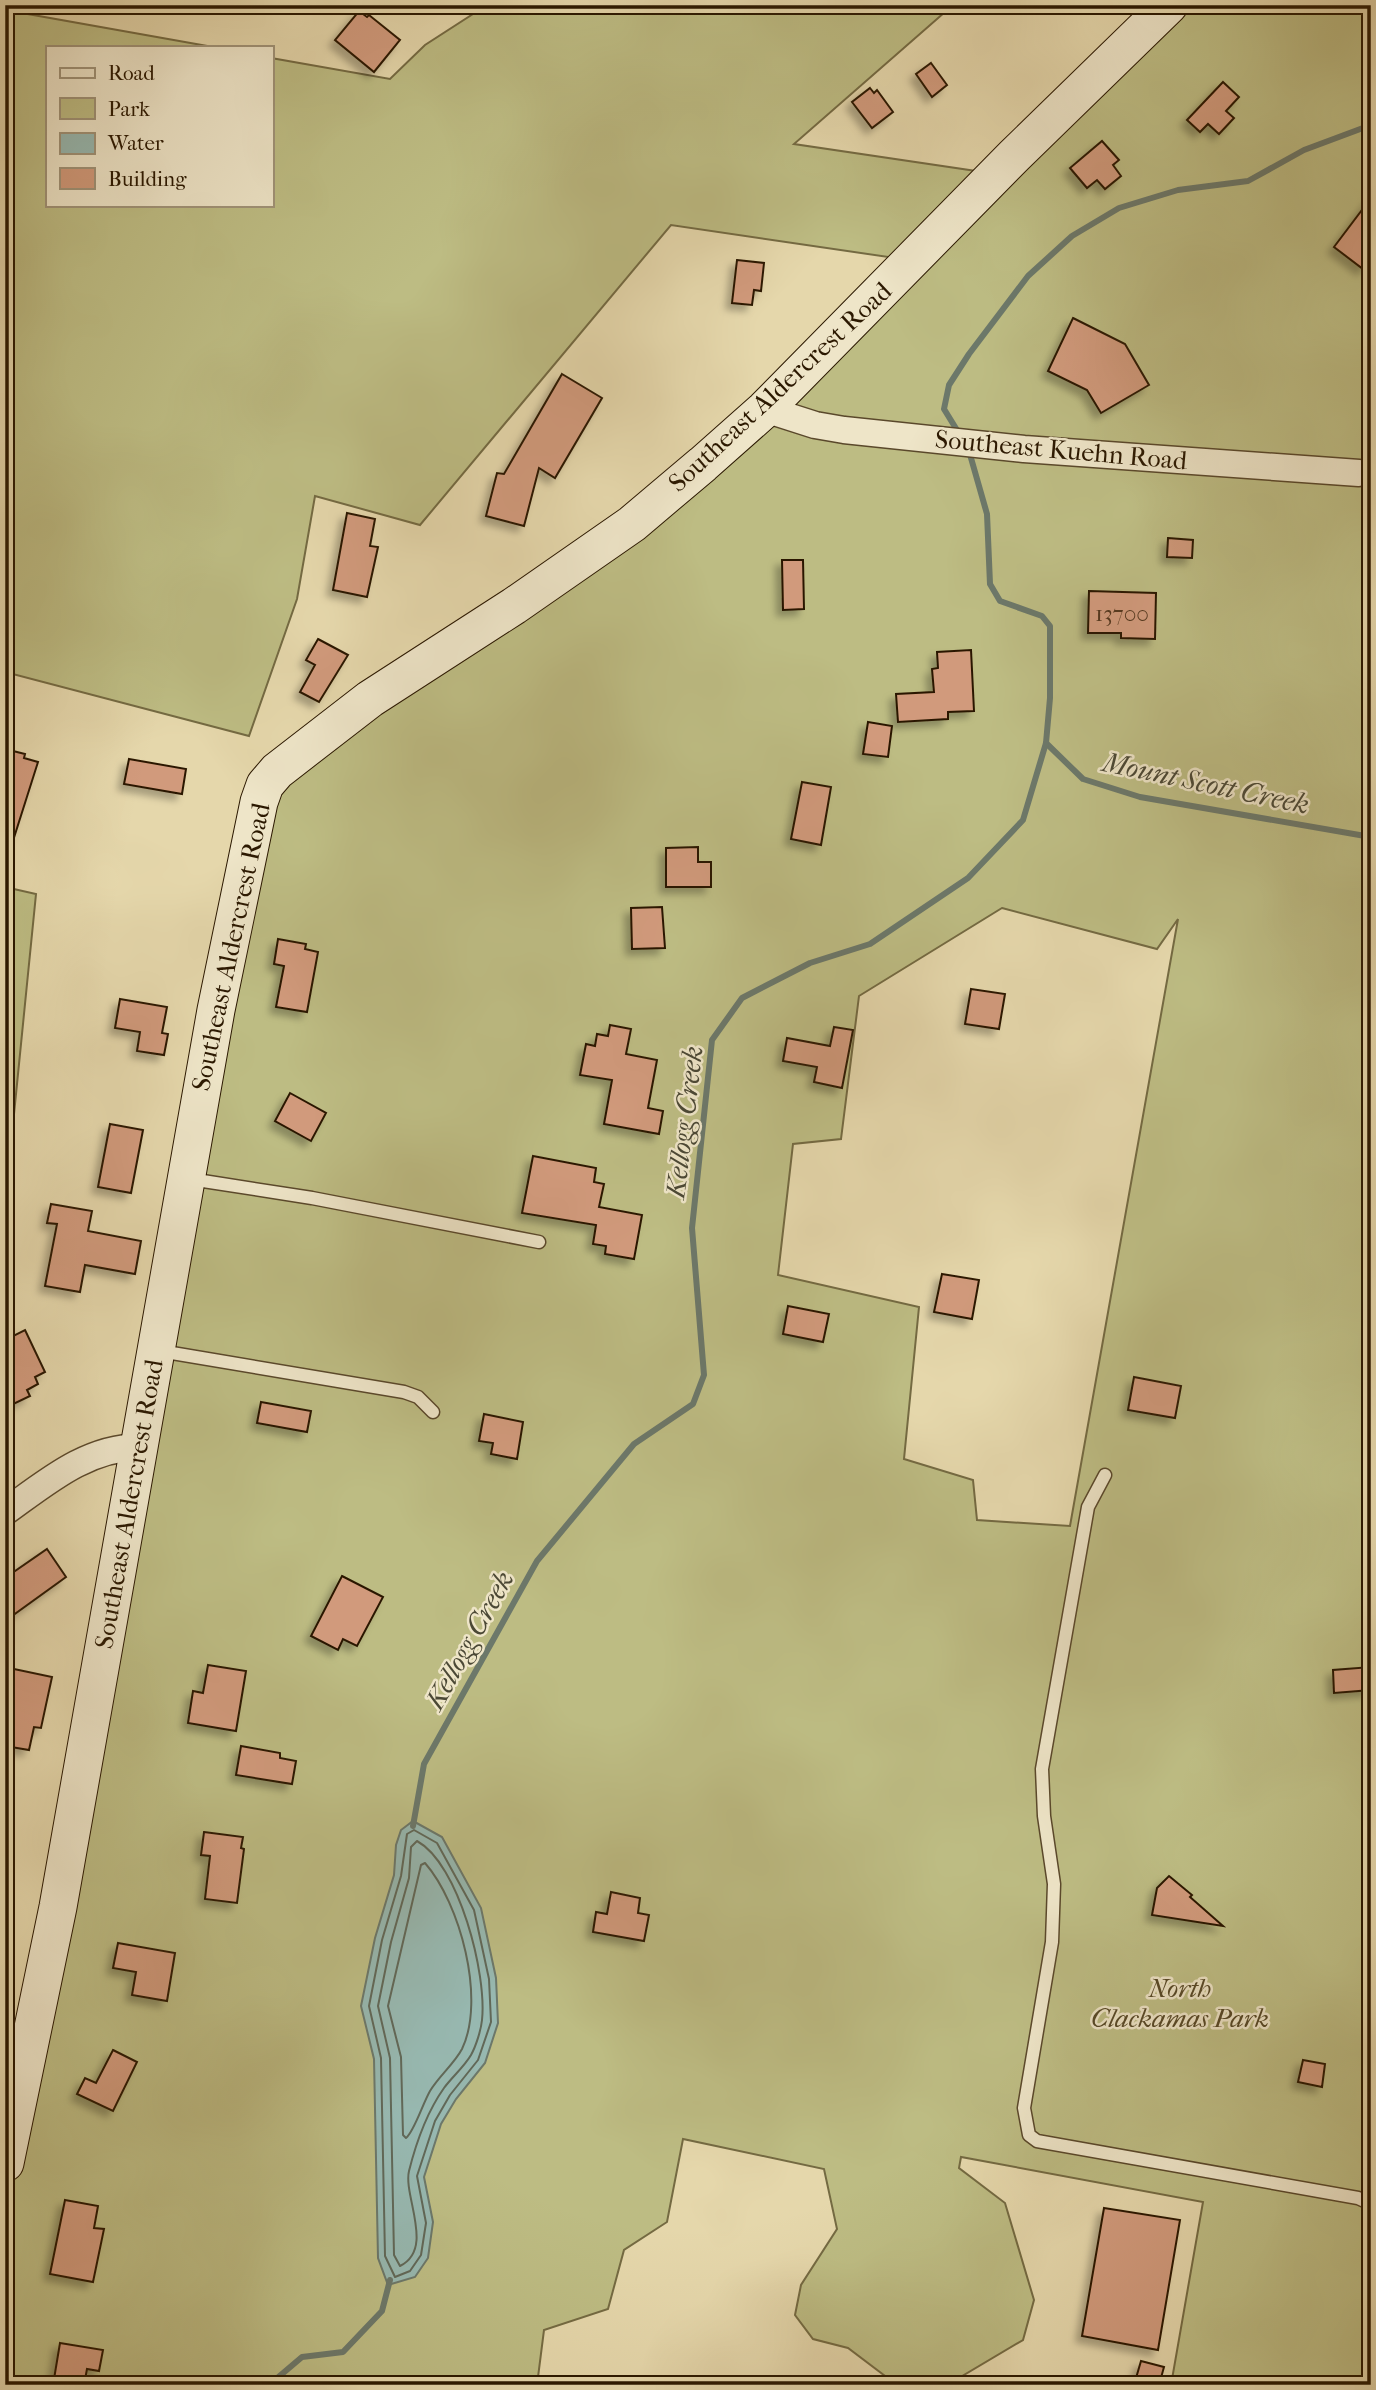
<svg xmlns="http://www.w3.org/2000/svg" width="1376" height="2390" font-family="'IM FELL French Canon',serif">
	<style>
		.green { fill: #bdbc83; stroke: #746a42; stroke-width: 2; fill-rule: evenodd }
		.water { fill: #97b8b0; stroke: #6c786a; stroke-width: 2 }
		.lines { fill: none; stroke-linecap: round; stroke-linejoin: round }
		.shore { stroke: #616858; stroke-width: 2 }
		.stream { stroke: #6c786a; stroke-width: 6 }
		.building { fill: #d19a7b; stroke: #2b1800; stroke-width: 2; filter: url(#shadow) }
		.lane-casing { stroke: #5a482b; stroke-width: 15 }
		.street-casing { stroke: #5a482b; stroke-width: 29 }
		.secondary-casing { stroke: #2b1800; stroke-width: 39 }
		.lane { stroke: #eee5c8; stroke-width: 12 }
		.street { stroke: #eee5c8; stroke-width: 26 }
		.secondary { stroke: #eee5c8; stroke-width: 37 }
		.labels { text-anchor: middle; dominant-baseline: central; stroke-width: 5; stroke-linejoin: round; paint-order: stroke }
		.number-label { font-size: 23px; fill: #54381f }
		.street-label { font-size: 26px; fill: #2b1800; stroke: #eee5c8 }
		.park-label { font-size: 26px; font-style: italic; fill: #574927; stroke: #eee5c8 }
		.water-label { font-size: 28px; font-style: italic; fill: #4b4835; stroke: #eee5c8 }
	</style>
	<defs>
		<filter id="shadow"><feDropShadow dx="-6" dy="6" stdDeviation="3.5" flood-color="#0004"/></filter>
	</defs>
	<rect width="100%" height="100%" fill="#e5d7ab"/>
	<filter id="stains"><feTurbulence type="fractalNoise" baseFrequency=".00286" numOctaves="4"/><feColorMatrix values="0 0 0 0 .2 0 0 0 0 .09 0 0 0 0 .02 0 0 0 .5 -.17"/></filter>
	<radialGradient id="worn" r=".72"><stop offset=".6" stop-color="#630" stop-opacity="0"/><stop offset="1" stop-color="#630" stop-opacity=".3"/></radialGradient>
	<g class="green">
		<polygon points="487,5 953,5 794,144 976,171 895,258 671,225 420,525 315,496 297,599 249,736 5,672 5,10 213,47 47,47 47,205 271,205 271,58 390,79 425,45"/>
		<path d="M1180 5H1371V2385H1171L1203 2202 961 2157 959 2168 1005 2203 1034 2300 1023 2340 947 2385H897L848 2348 813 2339 795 2315 801 2285 837 2229 824 2169 683 2139 667 2222 624 2250 608 2309 544 2330 537 2385H5V2223L265 811 281 779 642 530ZM1002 908 1157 949 1178 919 1070 1526 977 1520 973 1480 904 1459 919 1307 778 1275 793 1144 841 1139 859 996Z"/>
		<polygon points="5,887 36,894 10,1154 5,1153"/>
	</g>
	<polygon class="water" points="413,1821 442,1837 481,1908 496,1978 498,2023 485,2063 456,2099 441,2124 424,2177 433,2222 428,2258 415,2277 388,2285 378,2258 374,2059 361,2006 375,1938 394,1875 396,1845 401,1830"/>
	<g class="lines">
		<g class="shore">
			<polygon points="414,1830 437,1843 474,1910 489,1979 491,2022 478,2060 450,2095 435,2121 417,2176 426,2223 421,2255 410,2271 395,2277 385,2256 381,2058 369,2006 382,1940 401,1876 407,1834"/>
			<path d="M417 1841C459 1864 487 1974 482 2020 481 2030 476 2046 471 2055 464 2067 452 2077 444 2088 427 2112 416 2143 409 2171 403 2196 435 2249 400 2266L394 2255 390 2058 378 2006 391 1942 409 1878 411 1847Z"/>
			<path d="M425 1863C460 1903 486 1999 462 2049 454 2064 439 2076 430 2091 423 2103 414 2132 406 2138L403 2135 401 2057 388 2006 421 1865Z"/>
		</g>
		<g class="stream">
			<polyline points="960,435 944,409 949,385 969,354 1028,276 1072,236 1119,208 1178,190 1248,181 1304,150 1371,125"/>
			<polyline points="1046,743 1083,779 1140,797 1371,837"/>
			<polyline points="413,1826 424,1764 537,1561 634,1444 693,1404 704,1375 692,1228 712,1040 742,998 810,963 870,944 968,878 1023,820 1046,743 1050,698 1050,626 1042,616 1000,601 990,584 987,514 969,451"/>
			<polyline points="269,2385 302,2357 343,2352 382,2311 390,2280"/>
		</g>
	</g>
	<g class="building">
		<polygon points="359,11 367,17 369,15 400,40 374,72 335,40"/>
		<polygon points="931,63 947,85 932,97 916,74"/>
		<polygon points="1223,82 1239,97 1226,111 1234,118 1219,134 1208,124 1200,132 1187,120"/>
		<polygon points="870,88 874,93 877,90 893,112 872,128 852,102"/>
		<polygon points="1102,141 1119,160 1113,165 1121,176 1105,189 1097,180 1087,188 1070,168"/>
		<polygon points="1371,198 1371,259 1363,269 1334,247"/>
		<polygon points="737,260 764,263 761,291 754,290 752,305 732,303"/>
		<polygon points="1073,318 1125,344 1149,385 1101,413 1087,390 1048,371"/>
		<polygon points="562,374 602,398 555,478 539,468 524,526 486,516 497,473 504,474"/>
		<polygon points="347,513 375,519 370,546 378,547 367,597 333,590"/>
		<polygon points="1168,538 1193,540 1192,558 1167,557"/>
		<polygon points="782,560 803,560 804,609 783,610"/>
		<polygon points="1089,591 1156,593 1155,639 1121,638 1121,633 1088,633"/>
		<polygon points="318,639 348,655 319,702 300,692 315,665 306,660"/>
		<polygon points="971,650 974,711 948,712 948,719 898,722 896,694 934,692 932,669 938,668 937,652"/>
		<polygon points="868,722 892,726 888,757 863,754"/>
		<polygon points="5,749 25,754 24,758 38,762 11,847 5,847"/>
		<polygon points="129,759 186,769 182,794 124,784"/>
		<polygon points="802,782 831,787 821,845 791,839"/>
		<polygon points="698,847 698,862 711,862 711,887 666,887 666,848"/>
		<polygon points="662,907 665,948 632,949 631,908"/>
		<polygon points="278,939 306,944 305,949 318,952 307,1012 276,1007 284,966 274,964"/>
		<polygon points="971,989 1005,994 999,1029 965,1024"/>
		<polygon points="120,999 167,1007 162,1033 168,1034 164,1055 137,1051 140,1032 115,1028"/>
		<polygon points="610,1025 631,1029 626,1054 657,1060 648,1108 663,1111 659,1134 604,1124 612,1080 580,1075 586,1044 595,1046 597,1034 608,1036"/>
		<polygon points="834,1027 853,1030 842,1088 814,1082 817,1067 783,1061 787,1038 830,1046"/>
		<polygon points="290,1093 326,1113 311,1141 275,1121"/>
		<polygon points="110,1124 143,1130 131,1193 98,1187"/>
		<polygon points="533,1156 596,1168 594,1182 604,1184 599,1207 642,1215 634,1259 605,1254 606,1246 593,1244 596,1225 522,1213"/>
		<polygon points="51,1204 92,1211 88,1231 141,1241 135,1274 85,1265 80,1292 45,1286 57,1224 47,1223"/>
		<polygon points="942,1274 979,1280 972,1319 934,1312"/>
		<polygon points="788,1306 829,1314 823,1342 783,1334"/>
		<polygon points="25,1330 45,1372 35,1377 38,1384 27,1390 30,1396 5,1408 5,1340"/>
		<polygon points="1134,1377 1181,1386 1175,1418 1128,1410"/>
		<polygon points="261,1402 311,1411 307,1432 257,1423"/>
		<polygon points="484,1414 523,1422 517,1459 491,1454 493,1443 479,1441"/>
		<polygon points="47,1549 66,1577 5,1621 5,1578"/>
		<polygon points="342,1576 383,1597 357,1646 343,1639 338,1650 311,1636"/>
		<polygon points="208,1665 246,1671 236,1731 188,1723 193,1691 203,1693"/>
		<polygon points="1371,1667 1371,1690 1334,1693 1333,1670"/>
		<polygon points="14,1669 52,1677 41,1728 34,1727 29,1750 5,1746 5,1712"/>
		<polygon points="241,1746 280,1753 280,1758 296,1761 292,1784 236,1775"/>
		<polygon points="204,1832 243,1837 241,1848 244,1849 237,1903 205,1899 210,1856 201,1855"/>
		<polygon points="1169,1876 1192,1895 1190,1897 1223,1926 1152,1915 1157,1888"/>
		<polygon points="611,1892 640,1898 638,1913 649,1915 644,1941 593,1932 596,1912 607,1914"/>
		<polygon points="118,1943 175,1953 167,2001 132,1995 136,1972 113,1968"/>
		<polygon points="113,2050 137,2062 113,2111 77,2094 85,2078 96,2083"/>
		<polygon points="1303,2060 1325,2064 1322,2087 1298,2082"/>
		<polygon points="65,2200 98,2206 94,2228 104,2229 93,2282 50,2274"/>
		<polygon points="1104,2208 1180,2220 1158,2350 1082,2336"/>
		<polygon points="60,2343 103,2350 99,2371 87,2369 84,2385 53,2385"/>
		<polygon points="1141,2361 1164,2367 1159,2385 1134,2385"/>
	</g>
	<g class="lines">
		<g class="lane-casing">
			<g id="lane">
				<polyline points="190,1179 312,1198 539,1242"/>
				<polyline points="160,1351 404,1392 418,1397 433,1412"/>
				<polyline points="1105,1475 1088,1507 1042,1769 1044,1816 1054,1884 1052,1942 1024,2108 1029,2135 1037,2141 1358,2198 1371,2204"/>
			</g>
		</g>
		<g class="street-casing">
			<g id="street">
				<polyline points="765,409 815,425 844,430 1024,449 1359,473"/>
				<path d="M5 1512C47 1482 86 1448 139 1447"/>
			</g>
		</g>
		<g class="secondary-casing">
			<polyline id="secondary" points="5,2163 58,1907 216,1010 259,802 265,785 277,771 370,699 514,606 632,524 703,464 765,409 1014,156 1169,5"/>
		</g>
		<use href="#lane" class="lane"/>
		<use href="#street" class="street"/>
		<use href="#secondary" class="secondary"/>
	</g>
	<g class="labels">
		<g class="number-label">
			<text x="1122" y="613">13700</text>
		</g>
		<g class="street-label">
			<text transform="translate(780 387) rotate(-43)">Southeast Aldercrest Road</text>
			<text transform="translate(1061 450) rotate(5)">Southeast Kuehn Road</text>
			<text transform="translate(231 947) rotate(-78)">Southeast Aldercrest Road</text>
			<text transform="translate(129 1504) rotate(-80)">Southeast Aldercrest Road</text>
		</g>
		<g class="park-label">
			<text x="1180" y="1988">North<tspan x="1180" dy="30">Clackamas Park</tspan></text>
		</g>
		<g class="water-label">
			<text transform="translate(1206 783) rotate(12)">Mount Scott Creek</text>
			<text transform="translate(684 1122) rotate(-83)">Kellogg Creek</text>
			<text transform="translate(469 1640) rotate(-61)">Kellogg Creek</text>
		</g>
	</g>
	<rect width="1376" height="2390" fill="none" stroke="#e5d7ab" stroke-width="28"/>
	<rect x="7" y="7" width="1362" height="2376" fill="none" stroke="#2b1800" stroke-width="3.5"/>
	<rect x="14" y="14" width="1348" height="2362" fill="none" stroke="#2b1800" stroke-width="2"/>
	<rect x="46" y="46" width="228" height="161" fill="#eee5c8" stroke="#a09378" stroke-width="2"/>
	<rect x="60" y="68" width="35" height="10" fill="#eee5c8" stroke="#a09378" stroke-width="2"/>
	<text x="108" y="80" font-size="21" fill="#2b1800">Road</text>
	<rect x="60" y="98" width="35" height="21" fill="#bdbc83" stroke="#a09378" stroke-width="2"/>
	<text x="108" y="116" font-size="21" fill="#2b1800">Park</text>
	<rect x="60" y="133" width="35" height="21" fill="#97b8b0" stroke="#a09378" stroke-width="2"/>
	<text x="108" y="150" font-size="21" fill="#2b1800">Water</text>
	<rect x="60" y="168" width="35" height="21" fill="#d19a7b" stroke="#a09378" stroke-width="2"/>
	<text x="108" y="186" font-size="21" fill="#2b1800">Building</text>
	<rect width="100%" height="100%" filter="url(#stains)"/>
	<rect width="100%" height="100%" fill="url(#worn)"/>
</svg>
